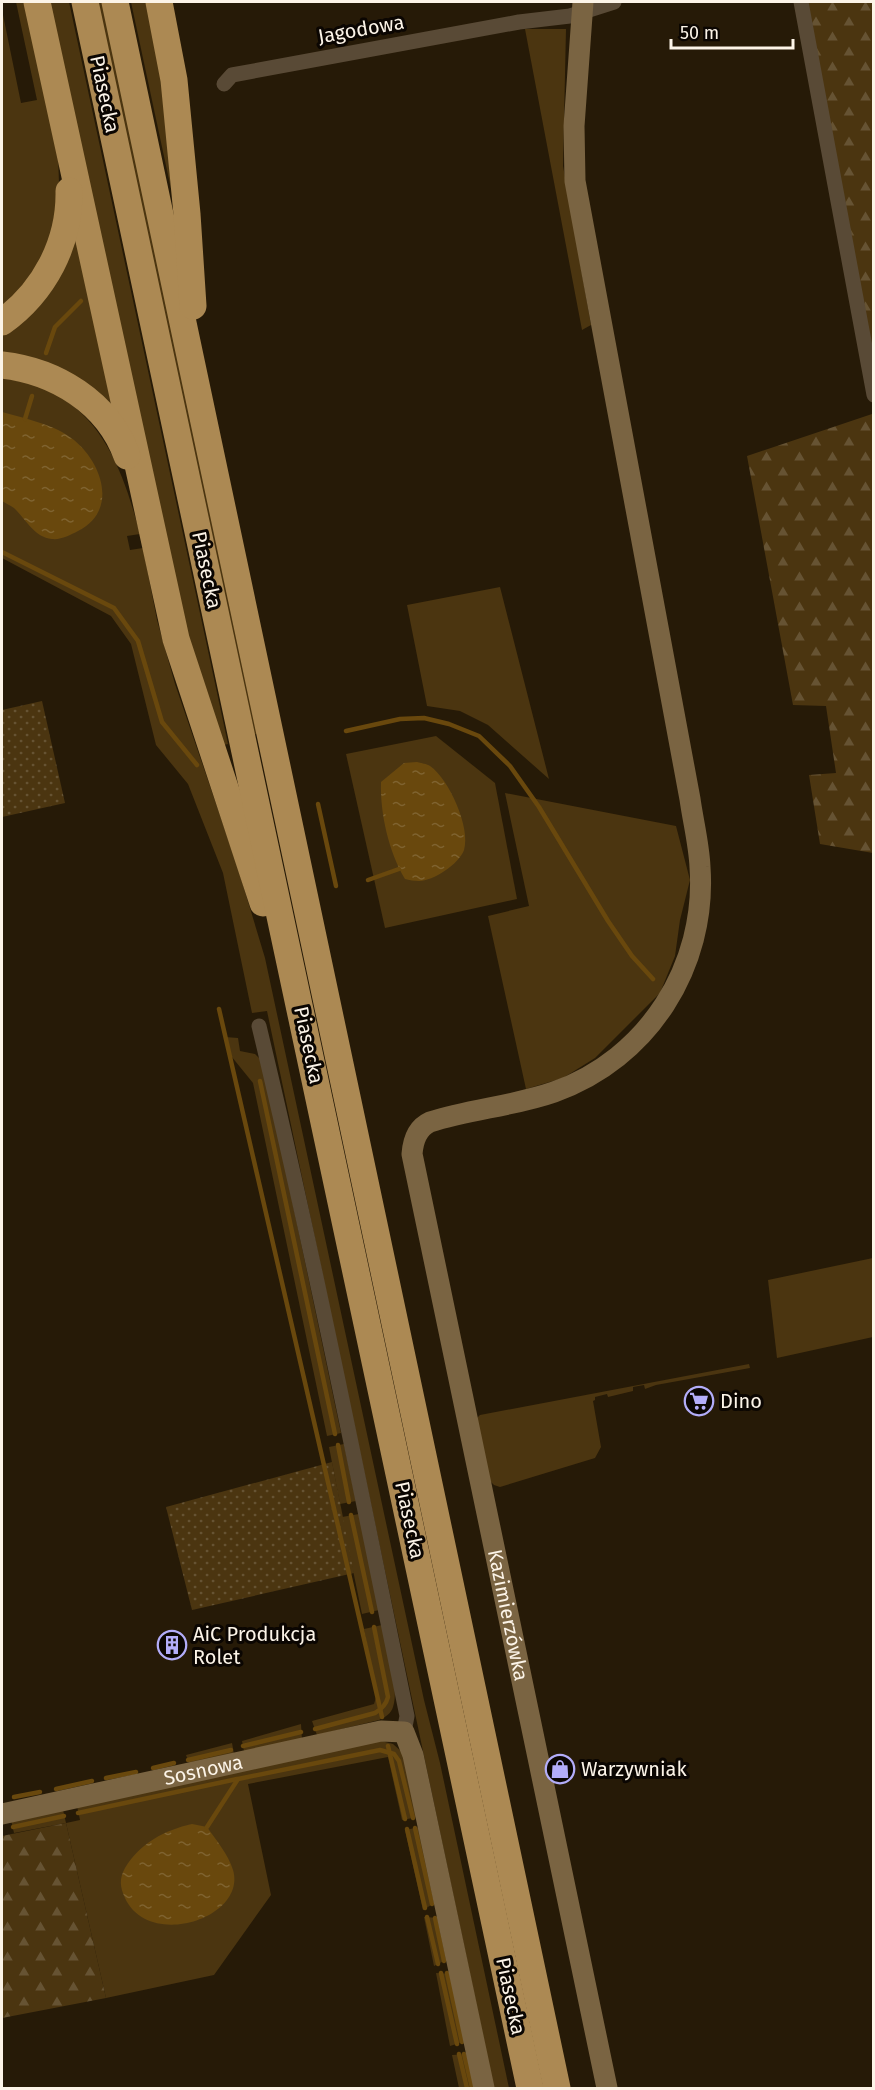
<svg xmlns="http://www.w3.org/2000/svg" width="875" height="2090" font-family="'Fira Sans',sans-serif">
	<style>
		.grass { fill: #4b3510 }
		.forest { fill: url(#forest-firs) }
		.garden { fill: url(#garden-dots) }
		.water { fill: url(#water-ripples) }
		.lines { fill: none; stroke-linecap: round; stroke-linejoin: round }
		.stream { stroke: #69480d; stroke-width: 4.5 }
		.street { stroke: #594a36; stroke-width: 15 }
		.secondary { stroke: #7a6442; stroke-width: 21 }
		.highway { stroke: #ac8953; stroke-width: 27 }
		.labels { text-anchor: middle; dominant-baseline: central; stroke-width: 6; stroke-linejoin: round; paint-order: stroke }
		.street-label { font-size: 20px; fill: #fcf4e8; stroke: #0b0602 }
		.poi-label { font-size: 20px; fill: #fcf4e8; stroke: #0b0602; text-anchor: start }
	</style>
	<defs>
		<pattern id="forest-firs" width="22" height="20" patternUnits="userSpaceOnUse" patternTransform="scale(1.5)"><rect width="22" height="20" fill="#4b3510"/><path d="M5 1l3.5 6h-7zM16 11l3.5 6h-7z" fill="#665333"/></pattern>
		<pattern id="garden-dots" width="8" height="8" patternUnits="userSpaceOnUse" patternTransform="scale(1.5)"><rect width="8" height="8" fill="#4b3510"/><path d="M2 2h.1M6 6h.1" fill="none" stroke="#665333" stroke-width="1.8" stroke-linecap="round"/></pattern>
		<pattern id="water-ripples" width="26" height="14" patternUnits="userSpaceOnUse" patternTransform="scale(1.5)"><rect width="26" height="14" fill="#69480d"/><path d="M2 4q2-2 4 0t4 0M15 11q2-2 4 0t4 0" fill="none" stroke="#7f6330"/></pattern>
	</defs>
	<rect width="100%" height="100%" fill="#261a07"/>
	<g class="grass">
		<polygon points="16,2 29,2 58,153 60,213 37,271 2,310 2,10 21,103 37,100"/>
		<polygon points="48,2 69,2 228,744 221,746 190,646"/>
		<polygon points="98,2 105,2 260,733 253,735"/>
		<polygon points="131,2 150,2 162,67 171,189"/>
		<polygon points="525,29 566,29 563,166 591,325 582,330"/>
		<polygon points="76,238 117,411 2,355 2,335 5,333"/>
		<path d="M2 377C16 380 32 383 46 388 52 390 57 394 62 398 109 428 126 482 140 534L127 536 130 550 143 548 157 620 175 684 237 865 265 958 424 1700 440 1763 509 2088H494L267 1011 252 1013 223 873 188 784 156 745 131 644 111 616 2 558Z"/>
		<polygon points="500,587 549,779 488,725 460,711 427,706 407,605"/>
		<polygon points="436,736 495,783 517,899 385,928 346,754"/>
		<polygon points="505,793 676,826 690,880 680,920 675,956 660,993 595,1058 563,1078 526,1089 488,916 529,906"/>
		<polygon points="225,1037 238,1038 240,1051 255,1054 263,1062 341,1433 327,1436 253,1083 227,1051"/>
		<polygon points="873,1258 873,1337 777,1358 768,1280"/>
		<polygon points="749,1364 750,1368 656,1385 645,1389 644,1385 633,1387 633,1391 608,1397 607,1394 595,1397 595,1400 593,1401 601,1447 595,1458 500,1487 494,1485 486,1477 476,1419 480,1415"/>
		<polygon points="344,1444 356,1501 340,1504 329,1447"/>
		<polygon points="359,1514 379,1610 362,1614 342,1517"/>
		<path d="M382 1625C386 1646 400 1688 393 1707 391 1714 385 1717 379 1720L317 1735 312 1721 374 1704 377 1694 364 1629Z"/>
		<polygon points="301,1724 302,1740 244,1751 242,1741"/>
		<polygon points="381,1741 393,1744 402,1752 418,1817 402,1820 388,1757 248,1784 271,1895 214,1975 106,1998 66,1823 14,1833 11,1820 63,1810 66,1823 80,1820 77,1806"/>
		<polygon points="232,1743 234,1754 189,1763 186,1755"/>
		<polygon points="420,1827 436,1902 423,1910 405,1830"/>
		<polygon points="424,1917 440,1918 448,1959 434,1966"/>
		<polygon points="436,1973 452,1974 466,2041 450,2046"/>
		<polygon points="469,2054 476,2088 459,2088 452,2055"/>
	</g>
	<g class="forest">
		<polygon points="807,2 873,2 873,381"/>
		<polygon points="872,414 874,419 873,853 820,844 809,775 836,773 826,706 793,705 747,456"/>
		<polygon points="66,1823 106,1998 2,2018 2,1836"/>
	</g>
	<g class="garden">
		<polygon points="42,701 65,803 2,817 2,710"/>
		<polygon points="332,1462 354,1573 192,1610 166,1507"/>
	</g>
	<g class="water">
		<path d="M2 412C26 419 54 424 74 440 103 464 118 511 78 531 70 535 61 540 52 539 35 538 25 518 14 508 10 505 5 503 2 501Z"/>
		<path d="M417 762C421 763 427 764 430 766 449 779 471 828 464 850 459 864 433 881 419 881 415 881 409 880 405 879 389 852 380 814 381 782L404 763Z"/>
		<path d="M192 1824 207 1827C216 1840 228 1854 233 1870 247 1918 149 1950 125 1898 120 1887 119 1879 125 1868 140 1843 165 1830 192 1824Z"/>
	</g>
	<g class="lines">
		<g class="stream">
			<polyline points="46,353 55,327 81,301"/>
			<polyline points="25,419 32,396"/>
			<polyline points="2,552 114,608 138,641 162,722 197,765"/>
			<polyline points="346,731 400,719 424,718 449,724 479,736 510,766 539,807 608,921 632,956 653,979"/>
			<polyline points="318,804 336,886"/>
			<polyline points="368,880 399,869"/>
			<polyline points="219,1009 382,1717"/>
			<polyline points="260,1081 335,1434"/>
			<polyline points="338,1445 349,1502"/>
			<polyline points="351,1515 372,1612"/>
			<path d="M315 1729 375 1713C382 1709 386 1705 388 1697L374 1627"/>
			<polyline points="243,1746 301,1732"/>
			<polyline points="388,1746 405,1819"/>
			<polyline points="188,1760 231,1750"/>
			<polyline points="153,1768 174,1763"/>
			<polyline points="106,1778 136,1772"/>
			<polyline points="56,1789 92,1781"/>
			<polyline points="14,1797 40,1792"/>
			<polyline points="78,1813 237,1779"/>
			<polyline points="13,1827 64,1816"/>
			<polyline points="207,1827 238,1779 380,1750 394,1754 399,1761 413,1818"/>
			<polyline points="415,1828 432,1904"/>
			<polyline points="407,1829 425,1908"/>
			<polyline points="427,1917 438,1964"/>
			<polyline points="435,1918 444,1961"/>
			<polyline points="441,1973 457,2044"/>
			<polyline points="447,1973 462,2042"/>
			<polyline points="459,2054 467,2088"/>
			<polyline points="464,2054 472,2088"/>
		</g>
		<g class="street">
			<polyline points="801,2 874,395"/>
			<polyline points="224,84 232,75 519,22 570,16 614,2"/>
			<path d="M259 1026C314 1255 360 1486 407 1716L404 1732"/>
		</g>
		<g class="secondary">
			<path id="s1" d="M583 2 574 126 575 181 690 799C693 821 699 844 700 867 707 966 648 1059 554 1092 514 1106 471 1109 430 1122 417 1128 413 1141 412 1154L607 2088"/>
			<path id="s2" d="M2 1814 381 1731 404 1732 413 1755 484 2088"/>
		</g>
		<g class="highway">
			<polyline points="37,2 176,639 263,903"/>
			<polyline points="85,2 530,2088"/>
			<polyline points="115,2 557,2088"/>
			<polyline points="159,2 174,80 187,214 193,306"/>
			<path d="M2 322C44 292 70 243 69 191"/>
			<path d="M2 365C55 371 108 402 127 456"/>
		</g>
	</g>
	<defs>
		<g id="supermarket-ring" transform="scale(1.5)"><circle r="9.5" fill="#0b0602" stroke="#b3adf9" stroke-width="1.5"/><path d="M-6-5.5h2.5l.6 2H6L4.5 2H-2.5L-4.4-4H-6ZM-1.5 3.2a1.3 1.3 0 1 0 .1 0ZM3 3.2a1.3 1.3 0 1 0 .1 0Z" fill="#b3adf9"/></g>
		<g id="building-ring" transform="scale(1.5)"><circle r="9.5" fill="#0b0602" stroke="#b3adf9" stroke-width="1.5"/><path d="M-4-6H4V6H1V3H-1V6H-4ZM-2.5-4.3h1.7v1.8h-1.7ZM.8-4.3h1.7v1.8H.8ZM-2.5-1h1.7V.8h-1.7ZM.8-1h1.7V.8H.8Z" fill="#b3adf9"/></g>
		<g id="shop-ring" transform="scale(1.5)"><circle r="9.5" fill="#0b0602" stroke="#b3adf9" stroke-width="1.5"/><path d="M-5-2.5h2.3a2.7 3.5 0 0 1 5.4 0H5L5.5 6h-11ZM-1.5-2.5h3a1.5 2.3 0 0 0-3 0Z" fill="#b3adf9"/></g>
	</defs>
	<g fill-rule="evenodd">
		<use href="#supermarket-ring" x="699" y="1401"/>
		<use href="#building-ring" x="172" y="1645"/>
		<use href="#shop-ring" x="560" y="1769"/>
	</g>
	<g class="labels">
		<g class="street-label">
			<text transform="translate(361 29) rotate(-10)">Jagodowa</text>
			<text transform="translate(105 94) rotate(78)">Piasecka</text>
			<text transform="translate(207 570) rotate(78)">Piasecka</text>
			<text transform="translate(309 1045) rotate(78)">Piasecka</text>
			<text transform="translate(410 1520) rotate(78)">Piasecka</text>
			<text stroke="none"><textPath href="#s1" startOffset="1802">Kazimierzówka</textPath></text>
			<text stroke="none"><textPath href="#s2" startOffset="206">Sosnowa</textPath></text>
			<text transform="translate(511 1996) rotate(78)">Piasecka</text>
		</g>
		<g class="poi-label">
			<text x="720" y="1401">Dino</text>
			<text x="193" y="1634">AiC Produkcja<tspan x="193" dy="23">Rolet</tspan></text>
			<text x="581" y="1769">Warzywniak</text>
		</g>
	</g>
	<rect width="875" height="2090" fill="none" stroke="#fcf4e8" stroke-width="6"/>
	<path d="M671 39v9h122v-9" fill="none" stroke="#fcf4e8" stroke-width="3"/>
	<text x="680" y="39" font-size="18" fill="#fcf4e8" stroke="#0b0602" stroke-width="4.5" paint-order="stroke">50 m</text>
</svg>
